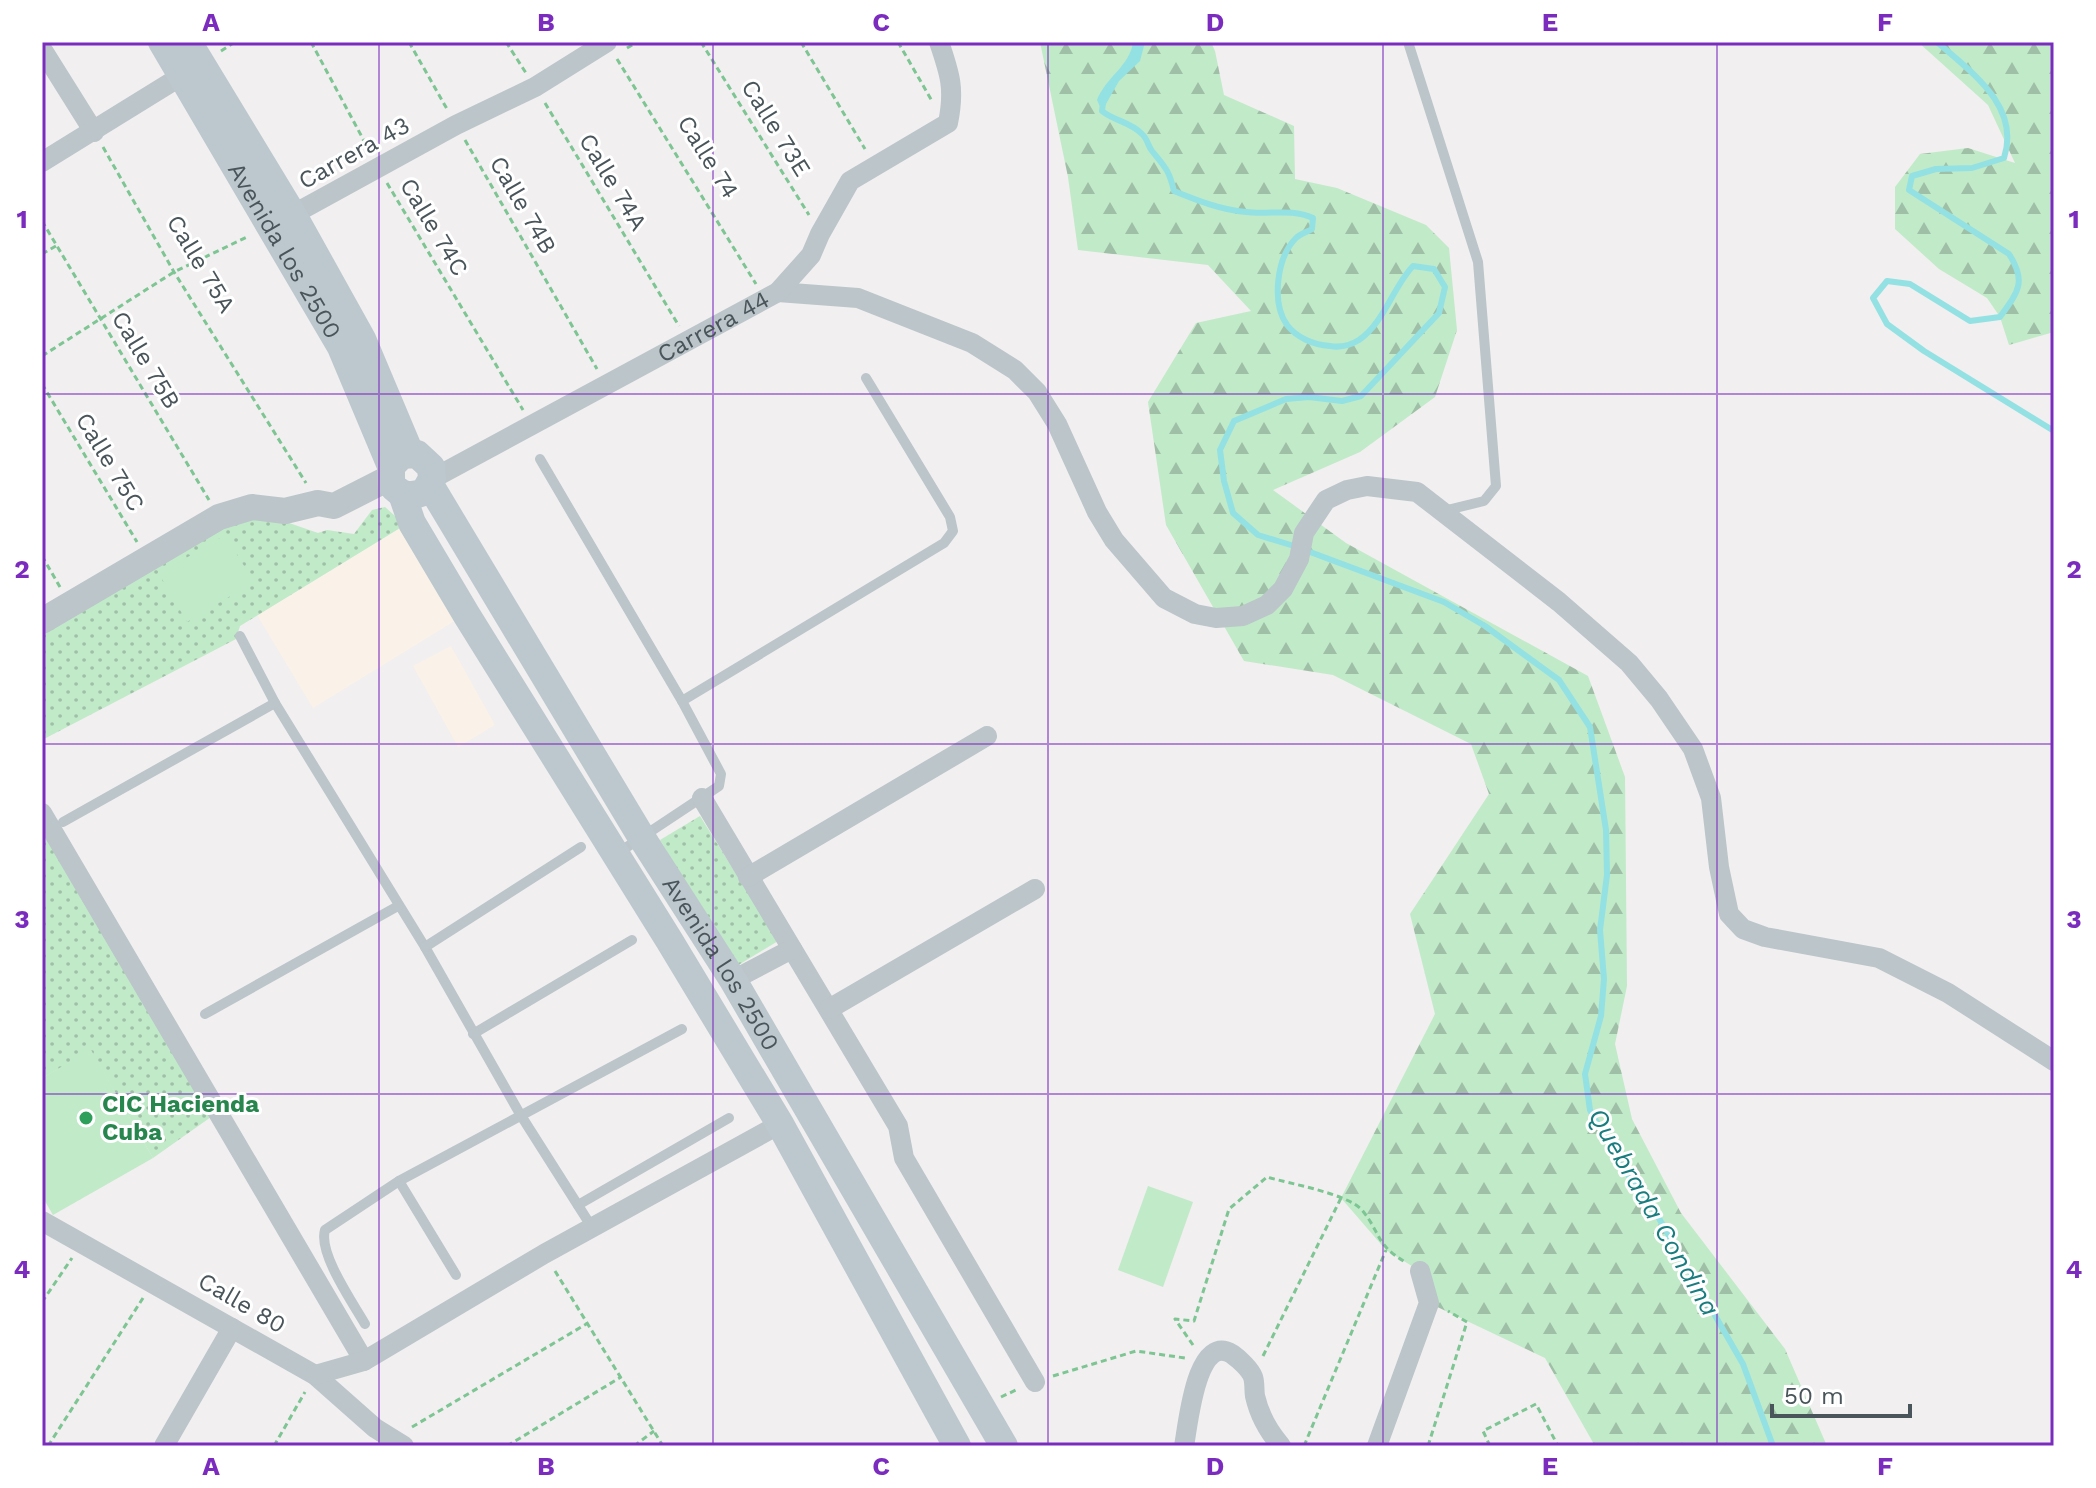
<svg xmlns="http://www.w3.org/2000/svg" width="2096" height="1488" font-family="'Work Sans',sans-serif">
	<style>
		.commercial { fill: #faf2e9 }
		.green { fill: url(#green-dots) }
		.forest { fill: url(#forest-firs) }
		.pitch { fill: #c1eac9 }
		.water { fill: #93e1e3 }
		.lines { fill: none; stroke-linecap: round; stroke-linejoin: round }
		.stream { stroke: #93e1e3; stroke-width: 6 }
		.path { stroke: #7dc593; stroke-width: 3; stroke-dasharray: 6 4; stroke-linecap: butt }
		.service { stroke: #bbc5ca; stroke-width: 10 }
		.minor { stroke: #bbc5ca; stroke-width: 20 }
		.tertiary { stroke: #bbc5ca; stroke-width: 26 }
		.secondary { stroke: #bcc8ce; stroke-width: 28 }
		.grid { fill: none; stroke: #7b2cbf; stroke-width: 2; stroke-opacity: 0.55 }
		.leisure-dot { fill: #2e9e5b; stroke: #fff; stroke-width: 3 }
		.labels { text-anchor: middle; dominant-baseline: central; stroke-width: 6; stroke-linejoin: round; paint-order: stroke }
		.street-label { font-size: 24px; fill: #49555a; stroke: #fff }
		.leisure-label { font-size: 24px; font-weight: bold; fill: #27864d; stroke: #fff; text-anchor: start }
		.water-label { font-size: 26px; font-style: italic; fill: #197d7f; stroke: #fff }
		.neatline { fill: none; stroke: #7b2cbf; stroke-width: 3 }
		.grid-label { font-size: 26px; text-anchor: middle; font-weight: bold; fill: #7b2cbf }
	</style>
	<defs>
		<pattern id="green-dots" width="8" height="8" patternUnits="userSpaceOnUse" patternTransform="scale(2)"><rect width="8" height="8" fill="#c1eac9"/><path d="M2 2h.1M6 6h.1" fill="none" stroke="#9fc0a6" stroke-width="1.8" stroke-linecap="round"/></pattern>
		<pattern id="forest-firs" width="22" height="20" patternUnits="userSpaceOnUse" patternTransform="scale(2)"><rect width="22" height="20" fill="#c1eac9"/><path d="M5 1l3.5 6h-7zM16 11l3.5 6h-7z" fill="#9fc0a6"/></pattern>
	</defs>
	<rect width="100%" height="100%" fill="#f1efef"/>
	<g class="commercial">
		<polygon points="405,525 466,614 313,708 257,615"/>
		<polygon points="451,646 495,725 458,747 413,666"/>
	</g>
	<g class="green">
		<polygon points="385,507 405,525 240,626 236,639 42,740 42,626 237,521 269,516 318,533 327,530 354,534 372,510"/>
		<polygon points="42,813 218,1112 153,1158 91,1051 42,1078"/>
		<polygon points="700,816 778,941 735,967 660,840"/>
	</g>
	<g class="forest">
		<polygon points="1040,42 1211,42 1215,51 1224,95 1294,126 1295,179 1337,188 1426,225 1449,248 1457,330 1435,397 1360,452 1273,490 1346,543 1588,676 1625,777 1627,986 1615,1044 1632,1119 1681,1213 1785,1349 1827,1446 1595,1446 1545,1358 1429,1303 1420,1271 1386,1250 1341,1198 1435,1014 1410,914 1489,794 1471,744 1333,675 1244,661 1166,525 1148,402 1196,323 1251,311 1208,265 1078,250 1068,177"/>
		<polygon points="1918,42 2054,42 2054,332 2009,345 2000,317 1987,298 1939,269 1895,229 1895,187 1920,154 1968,148 2015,163 1988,105"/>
	</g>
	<g class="pitch">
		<polygon points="225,535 254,582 187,622 159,574"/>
		<polygon points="91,1050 153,1158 53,1215 42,1196 42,1078"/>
		<polygon points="1148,1186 1193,1202 1163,1287 1118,1270"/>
	</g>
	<path class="water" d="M1133 42H1145L1140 61 1119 81 1102 111 1097 100C1106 77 1130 66 1133 42Z"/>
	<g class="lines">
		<g class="stream">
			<path d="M1937 42C1971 72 2021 106 2004 158L1972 168 1936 169 1912 176 1909 190 2009 254C2027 282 2018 292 2000 317L1970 321 1910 284 1887 281 1873 298 1887 324 1924 351 2054 431"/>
			<path d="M1103 103 1102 111C1114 121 1131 122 1142 134 1147 138 1148 146 1152 151 1165 167 1169 170 1174 191 1196 200 1221 210 1246 212 1269 215 1291 208 1313 218L1312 229C1307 232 1300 234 1296 238 1277 257 1271 302 1287 325 1297 338 1314 345 1330 346 1341 348 1349 346 1359 340 1384 323 1393 287 1413 266L1434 269 1445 287 1439 313 1361 396 1342 401 1309 397 1286 399 1234 421 1220 450 1224 481 1233 513 1258 535 1294 546 1444 602 1485 626 1559 680 1590 727 1606 830 1607 875 1600 930 1604 979 1601 1016 1585 1074 1590 1110 1620 1164 1653 1208 1743 1364 1773 1446"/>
		</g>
		<g class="path">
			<polyline points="311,42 370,152"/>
			<polyline points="409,42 447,109"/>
			<polyline points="506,42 526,73"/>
			<polyline points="701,42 809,215"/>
			<polyline points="801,42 865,149"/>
			<polyline points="898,42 932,101"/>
			<polyline points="627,48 637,42"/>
			<polyline points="221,51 235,42"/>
			<polyline points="617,59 756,284"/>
			<polyline points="545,103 679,326"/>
			<polyline points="465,140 597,369"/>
			<polyline points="103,147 174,272 306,483"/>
			<polyline points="387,183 523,410"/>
			<polyline points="42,221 209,500"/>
			<polyline points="42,254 56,246"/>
			<polyline points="42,356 174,272 249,236"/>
			<polyline points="42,384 137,542"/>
			<polyline points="42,556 60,587"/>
			<polyline points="555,1271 663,1446"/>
			<polyline points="42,1302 72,1258"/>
			<path d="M1193 1345 1175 1319 1194 1321 1229 1209 1267 1177C1290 1184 1346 1193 1362 1210 1381 1233 1375 1244 1405 1262"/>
			<polyline points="1263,1356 1341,1198"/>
			<polyline points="1053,1376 1136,1351 1185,1358"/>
			<polyline points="1001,1397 1016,1390"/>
			<polyline points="412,1427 588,1323"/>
			<polyline points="48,1446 143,1298"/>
			<polyline points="274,1446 305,1392"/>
			<polyline points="507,1446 621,1377"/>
			<polyline points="634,1446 654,1431"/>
			<polyline points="1304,1446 1386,1250"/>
			<polyline points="1428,1446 1467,1322 1448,1311"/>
			<polyline points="1490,1446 1483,1431 1536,1404 1558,1446"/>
		</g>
		<g class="service">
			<polyline points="1408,42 1478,262 1496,486 1484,501 1443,511"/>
			<polyline points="540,459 682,701"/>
			<polyline points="240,636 275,703 425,947 520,1114 593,1229"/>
			<polyline points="63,822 275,703"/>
			<polyline points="618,853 719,786 721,774 682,701 944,543 953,531 950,517 866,378"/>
			<polyline points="425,947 581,847"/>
			<polyline points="205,1014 398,906"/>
			<polyline points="473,1034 632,940"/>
			<polyline points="399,1181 456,1275"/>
			<polyline points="578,1205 729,1118"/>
			<path d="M365 1324C353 1303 318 1253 325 1230L399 1181 682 1029"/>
		</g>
		<g class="minor">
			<polyline points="42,49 94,132"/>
			<polyline points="42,162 191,70"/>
			<polyline points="281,221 456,125 535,87 607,42"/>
			<polyline points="778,292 858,298 972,343 1015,370 1037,392 1057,424 1097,512 1114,540 1164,598 1195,614 1216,618 1243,616 1267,605 1283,589 1299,559 1304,533 1326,500 1347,490 1367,486 1417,492 1559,602 1629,663 1659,699 1693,749 1711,798 1719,867 1729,914 1743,929 1765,937 1879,958 1948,993 2054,1061"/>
			<path id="s1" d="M432 479 778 292 811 255 820 234 850 181 948 123C955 89 950 74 939 42"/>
			<polyline points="702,798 898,1126 904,1158 1035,1382"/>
			<polyline points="42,813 364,1361"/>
			<polyline points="748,877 987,736"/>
			<polyline points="733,980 792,949"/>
			<polyline points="829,1009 1035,889"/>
			<polyline points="42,1221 315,1375 375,1428 404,1446"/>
			<polyline points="315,1375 364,1361 544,1254 780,1124"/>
			<polyline points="164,1446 232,1328"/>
			<path d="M1184 1446C1188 1426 1196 1332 1232 1354 1239 1359 1250 1369 1253 1377 1255 1383 1254 1390 1255 1396 1259 1414 1269 1432 1281 1446"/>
			<polyline points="1377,1446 1429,1303 1420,1271"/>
		</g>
		<polyline class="tertiary" points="42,621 219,517 252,507 285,511 318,503 334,506 389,478"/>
		<g class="secondary">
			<path id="s2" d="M162 42 341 347 391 466V484C400 496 412 498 425 491L432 479 431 467 417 454 402 455 391 466"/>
			<polyline points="188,42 293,215 362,339 410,453"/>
			<path id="s3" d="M430 485 642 838 733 980 1004 1446"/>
			<polyline points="402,494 412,523 466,614 669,940 780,1124 957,1446"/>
		</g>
	</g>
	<path class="grid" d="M379 42V1446M713 42V1446M1048 42V1446M1383 42V1446M1717 42V1446M42 394H2054M42 744H2054M42 1094H2054"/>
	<circle class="leisure-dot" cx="86" cy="1118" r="8"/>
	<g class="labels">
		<g class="street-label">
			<text transform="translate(776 128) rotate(58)">Calle 73E</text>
			<text transform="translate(354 153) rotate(-29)">Carrera 43</text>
			<text transform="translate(708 157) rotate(58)">Calle 74</text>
			<text transform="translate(613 182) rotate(59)">Calle 74A</text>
			<text transform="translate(523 205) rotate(60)">Calle 74B</text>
			<text transform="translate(434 227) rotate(59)">Calle 74C</text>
			<text stroke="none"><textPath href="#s2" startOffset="242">Avenida los 2500</textPath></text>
			<text transform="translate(201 264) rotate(59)">Calle 75A</text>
			<text stroke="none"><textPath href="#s1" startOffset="320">Carrera 44</textPath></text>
			<text transform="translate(146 360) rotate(59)">Calle 75B</text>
			<text transform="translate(110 462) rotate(59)">Calle 75C</text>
			<text stroke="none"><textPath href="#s3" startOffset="560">Avenida los 2500</textPath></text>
			<text transform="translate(242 1303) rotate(30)">Calle 80</text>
		</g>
		<g class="leisure-label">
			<text x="102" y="1104">CIC Hacienda<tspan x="102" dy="28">Cuba</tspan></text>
		</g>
		<g class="water-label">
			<text transform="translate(1654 1212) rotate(60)">Quebrada Condina</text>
		</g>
	</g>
	<rect width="2096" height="1488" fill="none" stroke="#ffffff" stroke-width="88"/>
	<path d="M1772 1404v12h138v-12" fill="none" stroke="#49555a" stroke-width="4"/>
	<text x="1784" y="1404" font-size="24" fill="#49555a" stroke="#ffffff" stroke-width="6" paint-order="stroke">50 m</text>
	<rect x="44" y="44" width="2008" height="1400" class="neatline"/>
	<g class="grid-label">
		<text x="211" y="31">A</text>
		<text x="546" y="31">B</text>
		<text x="881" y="31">C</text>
		<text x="1215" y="31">D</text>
		<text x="1550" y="31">E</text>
		<text x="1885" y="31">F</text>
		<text x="22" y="228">1</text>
		<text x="2074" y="228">1</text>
		<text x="22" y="578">2</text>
		<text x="2074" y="578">2</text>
		<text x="22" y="928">3</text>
		<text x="2074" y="928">3</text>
		<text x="22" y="1278">4</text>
		<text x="2074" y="1278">4</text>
		<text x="211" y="1475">A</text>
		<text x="546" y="1475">B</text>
		<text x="881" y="1475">C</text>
		<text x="1215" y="1475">D</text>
		<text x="1550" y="1475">E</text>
		<text x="1885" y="1475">F</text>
	</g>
</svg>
